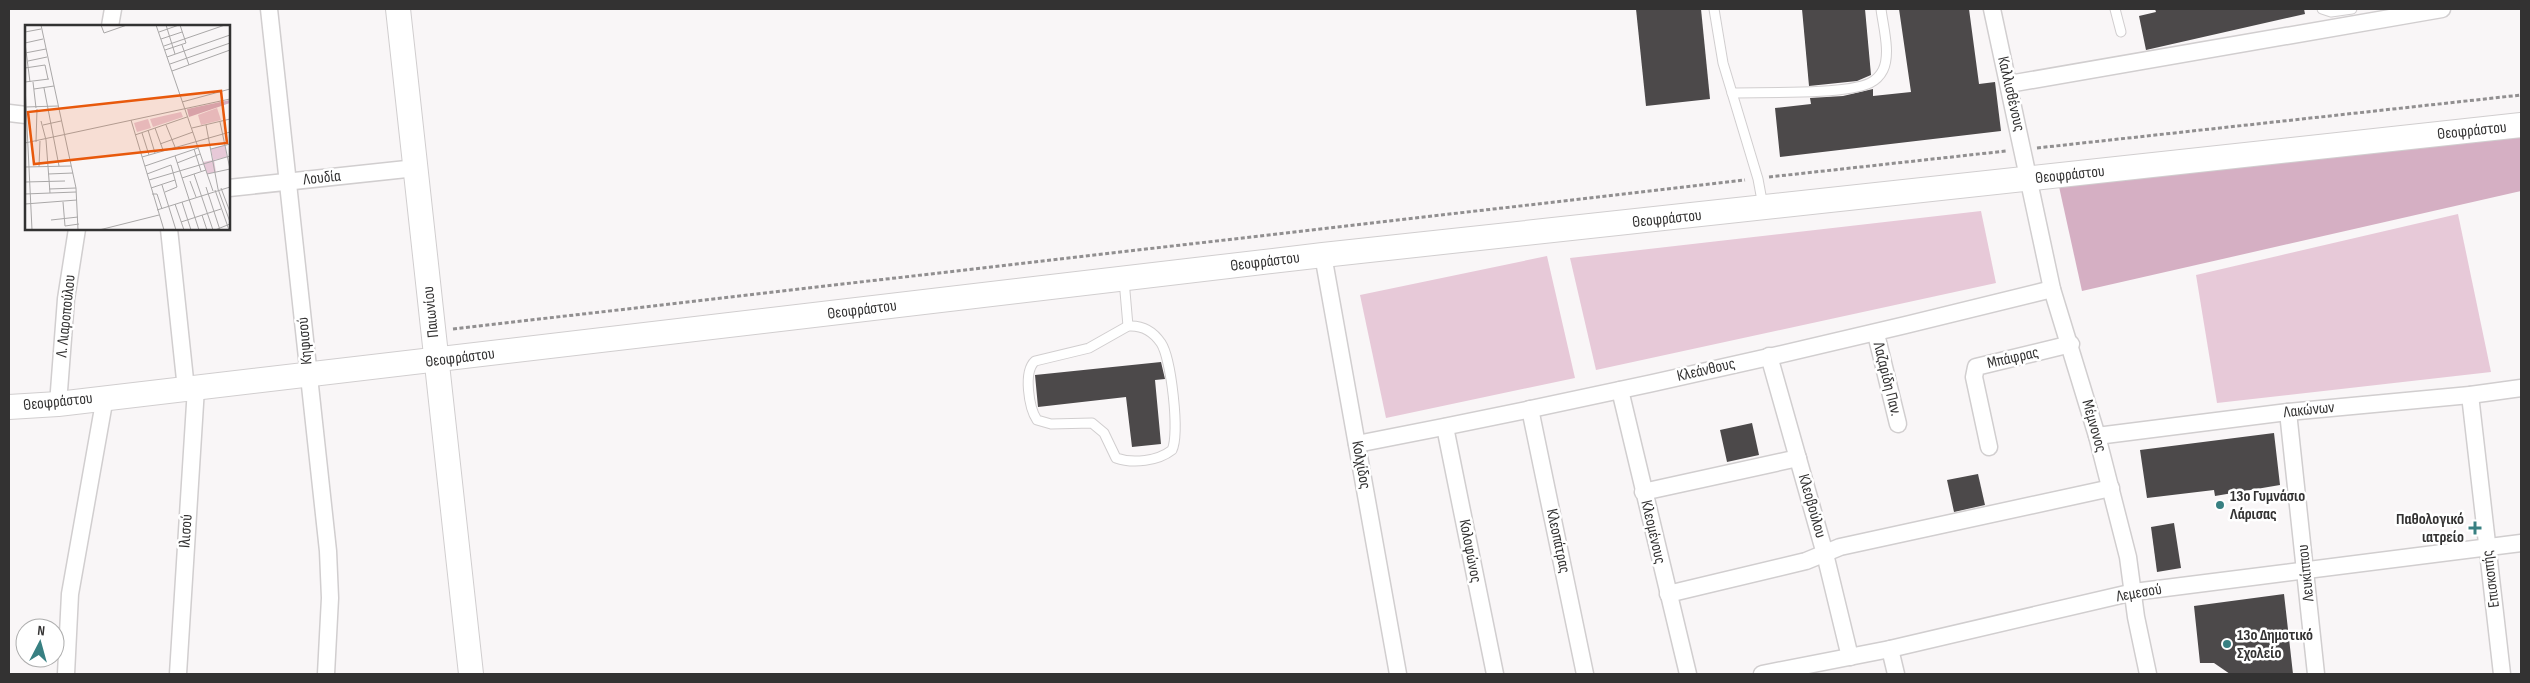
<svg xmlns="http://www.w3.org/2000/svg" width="2530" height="683" font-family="'Sofia Sans Condensed',sans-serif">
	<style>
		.green { fill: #e7c9d8 }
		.forest { fill: #d5afc3 }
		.building { fill: #4c494a }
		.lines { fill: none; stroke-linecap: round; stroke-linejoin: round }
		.lane-casing { stroke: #d1cecf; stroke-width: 11 }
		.street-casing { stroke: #d1cecf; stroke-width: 19 }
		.secondary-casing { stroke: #d1cecf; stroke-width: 26 }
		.path { stroke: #918f90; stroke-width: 3; stroke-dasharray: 4 2.5; stroke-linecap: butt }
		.lane { stroke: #fff; stroke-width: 9 }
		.street { stroke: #fff; stroke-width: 16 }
		.secondary { stroke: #fff; stroke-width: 24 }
		.poi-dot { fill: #388082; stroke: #fff; stroke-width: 2 }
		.labels { text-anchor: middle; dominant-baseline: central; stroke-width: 5; stroke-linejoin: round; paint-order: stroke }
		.street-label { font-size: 16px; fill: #333232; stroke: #fff }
		.poi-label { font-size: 16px; font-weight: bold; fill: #333232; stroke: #fff; text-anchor: start }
		.inset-road { fill: none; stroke: #aaa8a8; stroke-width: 1 }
		.view { fill: #e8590c; fill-opacity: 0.15; stroke: #e8590c; stroke-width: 2.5 }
		.inset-edge { fill: none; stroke: #333232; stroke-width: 2.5 }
	</style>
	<rect width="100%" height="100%" fill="#f9f6f7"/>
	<g class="green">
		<polygon points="1981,211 1996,283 1596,370 1570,258"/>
		<polygon points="2458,214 2491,372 2217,403 2196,275"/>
		<polygon points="1547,256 1575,378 1386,418 1360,295"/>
	</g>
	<polygon class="forest" points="2521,132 2521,191 2082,291 2058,182"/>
	<g class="building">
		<polygon points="1636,9 1701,9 1710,99 1646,106"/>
		<polygon points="1802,9 1865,9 1871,75 1857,81 1809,86"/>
		<polygon points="1899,9 1969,9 1979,84 1995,82 2001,131 1780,157 1775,108 1811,104 1810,98 1843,96 1873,89 1873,96 1911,92"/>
		<polygon points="2155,9 2304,9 2305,14 2146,50 2139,16 2156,12"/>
		<polygon points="1161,362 1165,379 1155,380 1161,444 1132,447 1126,397 1038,407 1035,375"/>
		<polygon points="1752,423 1759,455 1727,462 1720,430"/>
		<polygon points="2274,433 2280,485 2215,496 2214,490 2147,498 2140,450"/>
		<polygon points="1978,474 1985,505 1954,512 1947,480"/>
		<polygon points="2174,523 2181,568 2157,572 2151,527"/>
		<polygon points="2284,594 2293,674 2230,674 2214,663 2200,663 2194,606"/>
	</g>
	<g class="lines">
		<g class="lane-casing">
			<g id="lane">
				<polyline points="1714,9 1723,63 1758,179 1763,206"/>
				<polyline points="2115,9 2121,32"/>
				<polyline points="2322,9 2331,12 2352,9"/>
				<path d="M1732 93C1762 92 1845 95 1870 83 1876 80 1880 76 1883 70 1891 54 1883 26 1881 9"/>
				<polyline points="1124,280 1128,326"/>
				<path d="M1128 326C1142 325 1153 331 1161 343 1171 358 1180 433 1172 450 1158 461 1133 464 1116 458L1104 433 1092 423 1051 424 1037 420C1029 408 1023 372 1035 361L1089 348Z"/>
			</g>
		</g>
		<g class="street-casing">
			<g id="street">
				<polyline points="269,9 328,551 330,598 326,674"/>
				<polyline points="1992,9 2052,289 2097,436 2128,557 2136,617 2148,674"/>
				<polyline points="110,26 113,9"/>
				<polyline points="2009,84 2442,9"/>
				<polyline points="9,113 26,115"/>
				<polyline points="229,188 416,168"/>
				<polyline points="169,229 186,389"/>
				<polyline points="1323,255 1398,674"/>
				<polyline points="1876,334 1898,424"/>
				<polyline points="1769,356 1825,554 1850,657"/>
				<polyline points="1620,390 1688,674"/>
				<polyline points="2470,395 2502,674"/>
				<polyline points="58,404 66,299 77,229"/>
				<polyline points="1530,409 1585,674"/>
				<polyline points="2288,412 2316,674"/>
				<polyline points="1445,427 1495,674"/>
				<polyline points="2097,436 2288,412 2470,395 2521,388"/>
				<path d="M1357 444C1590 399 1822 347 2052 289"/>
				<polyline points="1989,447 1974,377 1976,367 2071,344"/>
				<polyline points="1643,492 1798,458"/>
				<polyline points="1668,594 1806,561 1840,547 2111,488"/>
				<polyline points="1890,649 1896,674"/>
				<polyline points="66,674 70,594 105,397"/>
				<polyline points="178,674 196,388"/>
				<polyline points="1762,674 1890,649 2134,592 2521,543"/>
			</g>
		</g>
		<g class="secondary-casing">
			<g id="secondary">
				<polyline points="398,9 471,674"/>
				<polyline points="9,407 58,404 1323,255 2521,125"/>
			</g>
		</g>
		<g class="path">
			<polyline points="2037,148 2521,95"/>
			<polyline points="1769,177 2006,151"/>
			<polyline points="453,329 1745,180"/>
		</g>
		<use href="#lane" class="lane"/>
		<use href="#street" class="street"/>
		<use href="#secondary" class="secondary"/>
	</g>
	<g class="poi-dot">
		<circle cx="2220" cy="505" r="5"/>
		<path d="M2472.5 520.5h5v5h5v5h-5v5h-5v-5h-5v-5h5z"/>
		<circle cx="2227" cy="644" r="5"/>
	</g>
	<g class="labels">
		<g class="street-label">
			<text transform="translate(2011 94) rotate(77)">Καλλισθένους</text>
			<text transform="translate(2472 131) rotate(-6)">Θεοφράστου</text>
			<text transform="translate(2070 175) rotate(-6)">Θεοφράστου</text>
			<text transform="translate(322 178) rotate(-6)">Λουδία</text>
			<text transform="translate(1667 219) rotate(-6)">Θεοφράστου</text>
			<text transform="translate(1265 262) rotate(-7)">Θεοφράστου</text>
			<text transform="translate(862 310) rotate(-7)">Θεοφράστου</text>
			<text transform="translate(431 312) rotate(-96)">Παιωνίου</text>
			<text transform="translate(66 316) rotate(-84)">Λ. Λιαροπούλου</text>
			<text transform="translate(305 341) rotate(-95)">Κηφισού</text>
			<text transform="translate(460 358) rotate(-7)">Θεοφράστου</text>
			<text transform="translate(2013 358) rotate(-13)">Μπάφρας</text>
			<text transform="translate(1706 370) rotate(-13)">Κλεάνθους</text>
			<text transform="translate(1887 379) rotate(76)">Λαζαρίδη Παν.</text>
			<text transform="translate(58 402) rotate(-6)">Θεοφράστου</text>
			<text transform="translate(2309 410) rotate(-6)">Λακώνων</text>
			<text transform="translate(2094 426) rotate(74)">Μέμνονος</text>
			<text transform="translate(1361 465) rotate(80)">Κολχίδος</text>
			<text transform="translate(1812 506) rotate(74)">Κλεοβούλου</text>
			<text transform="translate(186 531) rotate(-86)">Ιλισού</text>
			<text transform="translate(1653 532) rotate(77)">Κλεομένους</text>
			<text transform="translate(1558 541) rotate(78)">Κλεοπάτρας</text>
			<text transform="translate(1470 551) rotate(79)">Κολοφώνος</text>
			<text transform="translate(2306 573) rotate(-96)">Λευκίππου</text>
			<text transform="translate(2491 579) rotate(-97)">Επισκοπής</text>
			<text transform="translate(2139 593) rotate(-10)">Λεμεσού</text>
		</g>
		<g class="poi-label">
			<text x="2230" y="496">13ο Γυμνάσιο<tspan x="2230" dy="18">Λάρισας</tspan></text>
			<text x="2464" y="519" text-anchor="end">Παθολογικό<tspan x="2464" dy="18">ιατρείο</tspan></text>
			<text x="2237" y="635">13ο Δημοτικό<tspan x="2237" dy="18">Σχολείο</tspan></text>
		</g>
	</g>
	<g transform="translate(25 25)">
		<rect width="205" height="205" fill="#f9f6f7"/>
		<path d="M192 83 196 95 176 100 173 90ZM156 87 158 92 128 102 125 94ZM123 94 126 103 112 107 109 98ZM200 120 202 132 189 135 191 147 182 149 178 137 188 135 186 124Z" fill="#e7c9d8"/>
		<path d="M205 75V78L164 92 162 84Z" fill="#d5afc3"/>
		<path class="inset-road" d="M16 0 51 163 53 205M76 0 79 8 102 0M131 0 188 166M141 0 150 29M0 7 16 4M134 7 154 0M136 14 157 7M0 18 5 57M0 18 18 14M157 20 164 40M139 21 200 0M140 25 161 18 155 0M0 28 21 24M142 32 205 10M3 36 22 32M145 39 205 18M0 43 20 40 23 54M147 46 205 25M0 57 24 54M8 57 11 83M0 60 7 205M19 63 34 141M9 64 29 61M157 77 205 64M0 82 33 81M106 95 139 205M16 96 21 115M195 97 205 144M18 100 36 96M141 100 150 122M181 100 193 164 205 197M130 103 138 125M167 103 205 94M123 105 130 128M117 108 124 130M110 110 162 92M21 115 25 168M11 117 12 84M0 118 205 74M135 119 168 107M169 124 176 146M186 124 205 119M150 131 174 205M117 132 205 107M152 138 175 129M120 141 173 123M0 142 46 141M14 142 15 116M23 149 48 148M122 149 146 140 152 162 140 167M169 149 188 205M182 149 205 144M157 153 181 145M124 155 205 131M165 156 171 172M0 157 40 156M137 160 151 205M181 162 195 205M126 163 150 155M196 163 205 187M24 164 51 163M190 165 204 205M0 169 51 167M127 169H132L137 184M38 177 40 201 54 199M157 177 166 205M0 179 52 175M150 179 159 205M132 185 205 162M177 190 182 205M26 195 53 192M156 197 196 184M74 205 134 190M190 205 205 199"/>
		<path class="view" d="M196 66 202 118 9 139 3 87Z"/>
		<rect width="205" height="205" class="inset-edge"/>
	</g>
	<rect width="2530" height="683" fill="none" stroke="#333232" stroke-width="20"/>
	<g transform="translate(40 643) rotate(6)"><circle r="24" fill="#ffffff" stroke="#adadad"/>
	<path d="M0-4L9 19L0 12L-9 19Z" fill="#388082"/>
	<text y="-8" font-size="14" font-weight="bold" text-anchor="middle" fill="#333232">N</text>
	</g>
</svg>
